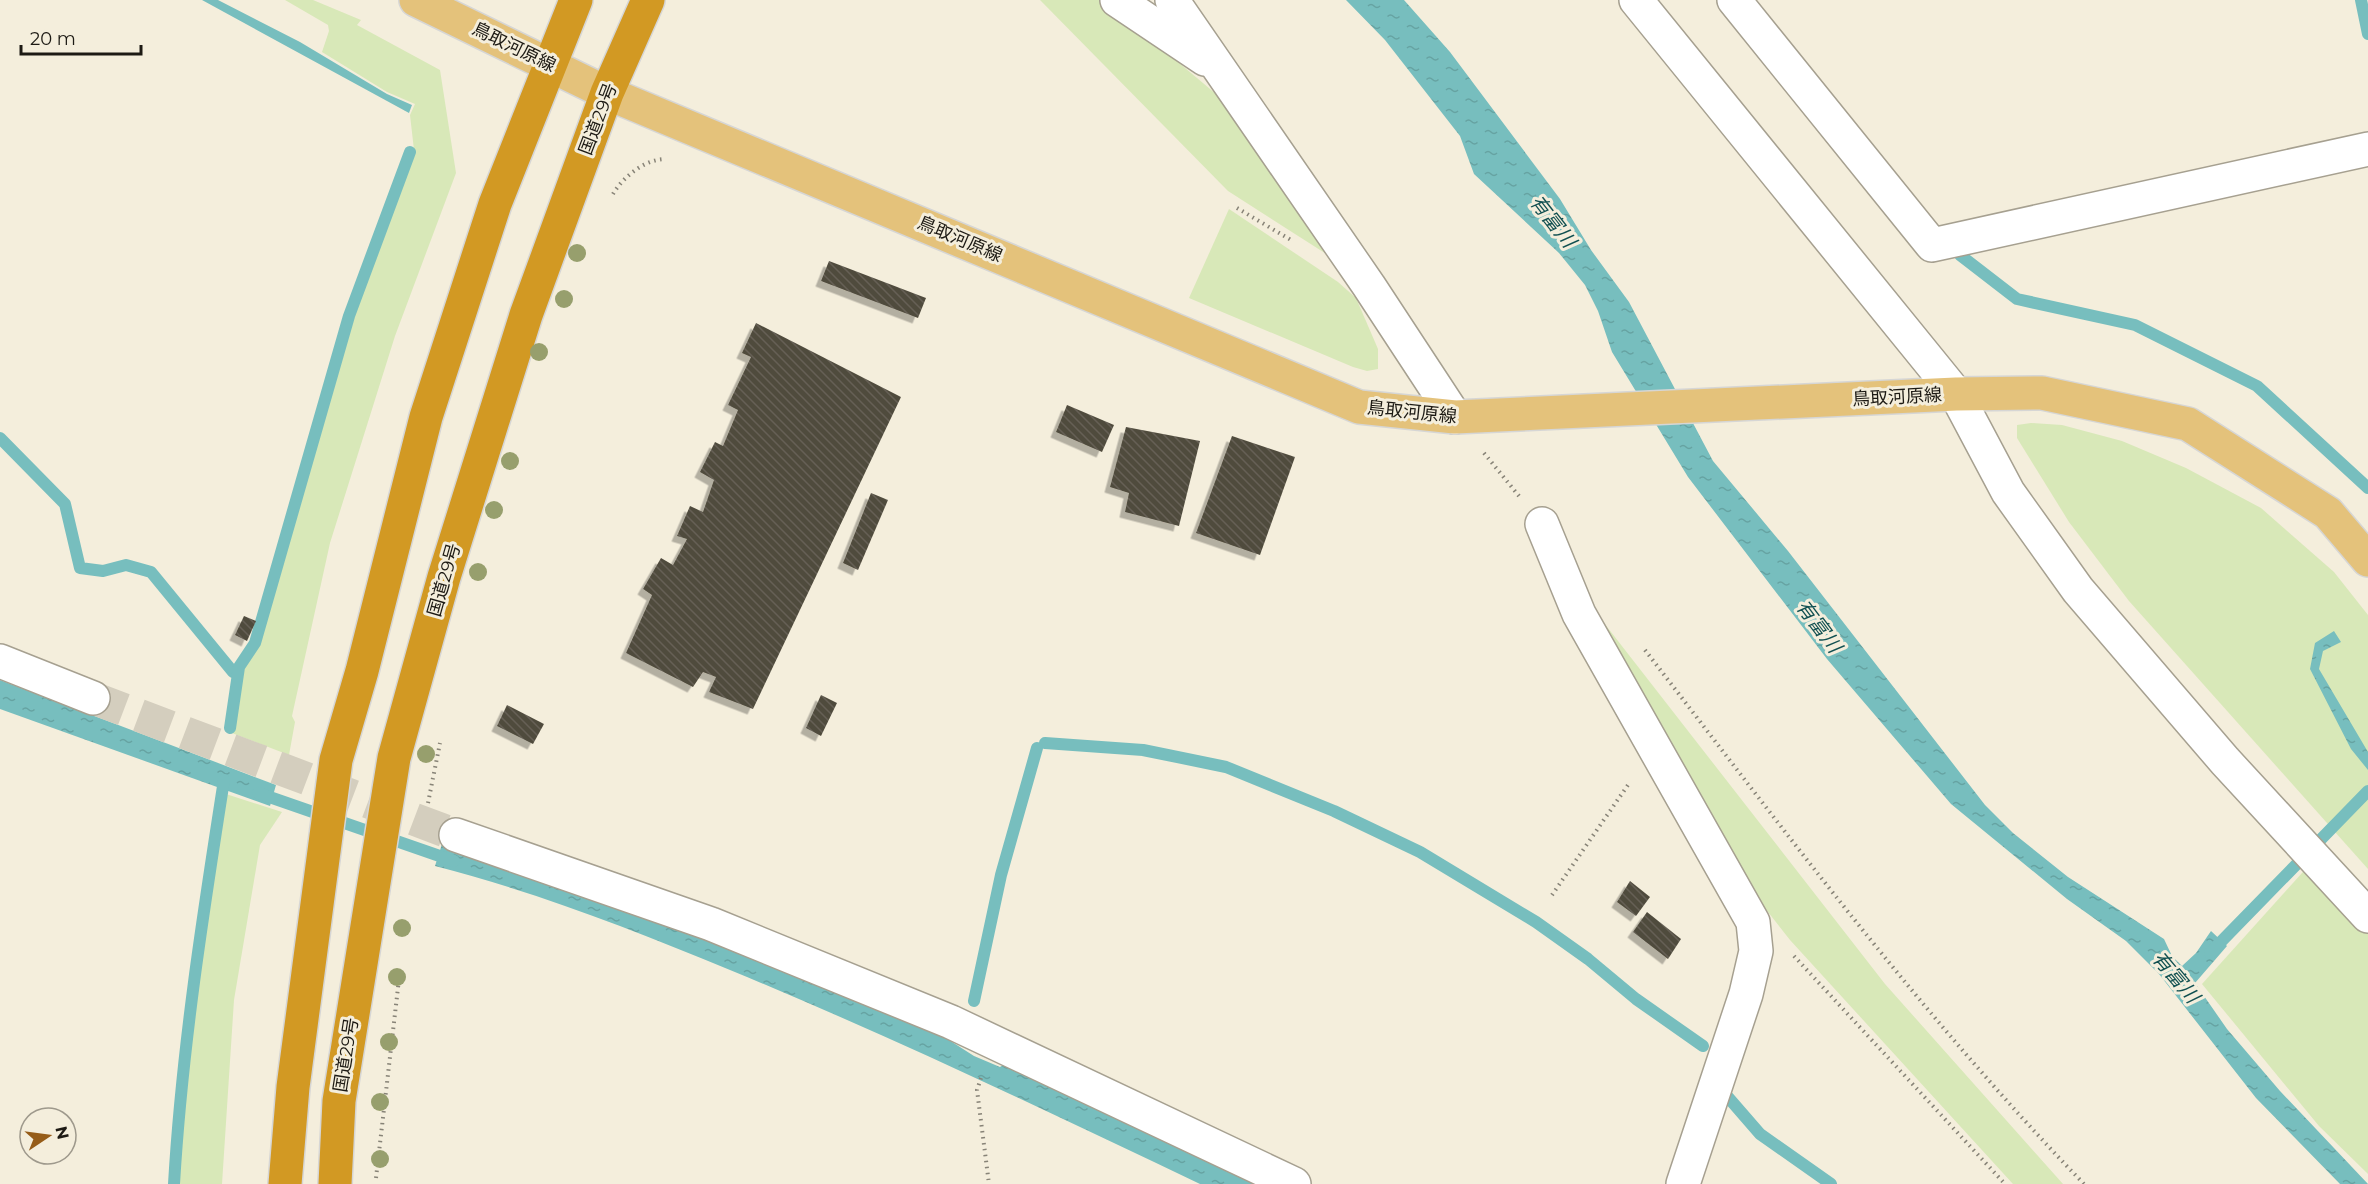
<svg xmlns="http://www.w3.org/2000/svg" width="2368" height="1184" font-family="Montserrat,'Noto Sans JP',sans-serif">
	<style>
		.green { fill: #d8e8b8 }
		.water { fill: url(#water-ripples) }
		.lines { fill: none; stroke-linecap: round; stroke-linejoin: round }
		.stream { stroke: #77bebe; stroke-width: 12 }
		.building { fill: url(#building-back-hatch); filter: url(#shadow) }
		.street-tunnel { stroke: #d4cebe; stroke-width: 33; stroke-dasharray: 33 16; stroke-linecap: butt }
		.street-casing { stroke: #a6a090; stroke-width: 36 }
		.primary-casing { stroke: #d6d6d5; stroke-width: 36 }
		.highway-casing { stroke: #d6d6d5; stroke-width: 36 }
		.path { stroke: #878377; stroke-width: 4; stroke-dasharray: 1.5 4.5; stroke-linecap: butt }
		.street { stroke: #fff; stroke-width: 33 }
		.primary { stroke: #e4c27b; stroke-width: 33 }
		.highway { stroke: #d29923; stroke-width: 33 }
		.tree { fill: #979f6d }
		.labels { text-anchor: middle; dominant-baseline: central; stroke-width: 6; stroke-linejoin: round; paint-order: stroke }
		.street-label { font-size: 18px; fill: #1d1a14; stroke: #f4eedc }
		.water-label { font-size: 20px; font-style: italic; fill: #115051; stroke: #f4eedc }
	</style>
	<defs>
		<pattern id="water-ripples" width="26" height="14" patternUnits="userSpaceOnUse" patternTransform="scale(1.5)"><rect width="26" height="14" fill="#77bebe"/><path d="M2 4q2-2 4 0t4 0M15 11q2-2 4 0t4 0" fill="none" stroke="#66a3a2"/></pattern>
		<pattern id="building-back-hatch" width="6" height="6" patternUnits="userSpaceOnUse" patternTransform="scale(1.5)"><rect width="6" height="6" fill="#504b3d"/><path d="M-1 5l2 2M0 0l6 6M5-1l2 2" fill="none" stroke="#656156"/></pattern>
		<filter id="shadow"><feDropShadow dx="-5.5" dy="5.5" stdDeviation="0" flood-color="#0004"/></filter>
	</defs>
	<rect width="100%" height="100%" fill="#f4eedc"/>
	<g class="green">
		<polygon points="285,0 313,0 361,20 357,25 440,70 456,173 395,336 330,543 292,716 295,722 289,755 232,733 242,668 257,645 351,320 414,150 410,115 415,104 387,92 322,52 329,31 328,25"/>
		<polygon points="1040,0 1104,0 1222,99 1331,257 1228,191"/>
		<polygon points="1229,209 1338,282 1356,298 1378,349 1378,369 1367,371 1353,367 1189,298"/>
		<polygon points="2031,423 2062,425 2122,441 2186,468 2261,508 2334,572 2368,615 2368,869 2129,601 2069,522 2017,438 2017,425"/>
		<polygon points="1597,614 1885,984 2063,1184 2013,1184 1790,940 1757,898"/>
		<path d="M226 794 282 812 260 845 234 1000 222 1184H177C184 1053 205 923 226 794Z"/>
		<polygon points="2311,863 2368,932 2368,1174 2319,1126 2202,984"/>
	</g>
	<g class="water">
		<polygon points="202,0 218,0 300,42 387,94 412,105 409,113"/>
		<polygon points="1346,0 1404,0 1450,52 1560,199 1591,250 1629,302 1713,461 1788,551 1985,805 2013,833 2068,877 2164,939 2172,956 2182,966 2196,953 2211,931 2227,946 2195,983 2227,1029 2280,1091 2368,1184 2340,1184 2256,1098 2159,974 2126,941 2067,899 1951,804 1827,659 1688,477 1612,352 1598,311 1585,285 1559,253 1474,174 1460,136 1385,40"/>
		<polygon points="2334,631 2341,642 2323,651 2319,669 2368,752 2368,770 2351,749 2310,669 2315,643"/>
		<polygon points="0,680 276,785 270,806 0,709"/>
		<path d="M442 844 689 924 938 1033 974 1056 1000 1067 1006 1063 1263 1184H1200C1045 1110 890 1036 730 970 634 930 536 892 435 866Z"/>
	</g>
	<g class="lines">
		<g class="stream">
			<polyline points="2361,0 2368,34"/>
			<polyline points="1960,255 2017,299 2135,325 2257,386 2368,488"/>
			<polyline points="0,438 65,504 80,568 103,571 126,565 151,572 233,672"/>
			<polyline points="230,728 239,667 255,643 349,316 410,152"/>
			<polyline points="1045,743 1143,750 1226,767 1334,811 1420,852 1536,922 1588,959 1636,999 1703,1046"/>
			<polyline points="258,793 454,861"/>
			<polyline points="2210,953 2368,791"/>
			<polyline points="974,1001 1001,875 1037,748"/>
			<polyline points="1727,1096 1760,1134 1831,1184"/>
			<path d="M174 1184C182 1048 203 914 224 780"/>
		</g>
	</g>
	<g class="building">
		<polygon points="829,261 926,298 918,318 821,281"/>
		<polygon points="756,323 901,397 753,709 709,692 716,677 703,672 693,687 626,653 652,595 643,589 661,558 673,565 687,539 677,536 690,506 703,512 714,480 700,472 715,442 723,446 738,410 728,405 751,357 742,353"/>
		<polygon points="1067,405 1114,425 1102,452 1056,432"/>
		<polygon points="1126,427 1200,441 1179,526 1125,512 1129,493 1110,487"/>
		<polygon points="1232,436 1295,457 1260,555 1196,533"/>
		<polygon points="871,493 888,500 858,570 843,563"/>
		<polygon points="244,616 256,621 247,641 235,635"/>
		<polygon points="821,695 837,703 821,736 806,728"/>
		<polygon points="507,705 544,724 533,744 497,726"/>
		<polygon points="1630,881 1650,897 1636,916 1617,902"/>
		<polygon points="1647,912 1681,939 1668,959 1633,932"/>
	</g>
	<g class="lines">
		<polyline class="street-tunnel" points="93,698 456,835"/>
		<g class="street-casing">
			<g id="street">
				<polyline points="1117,0 1205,59"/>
				<polyline points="1172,0 1369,286 1455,417"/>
				<polyline points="1636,0 1956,394 2008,492 2078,590 2225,761 2368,916"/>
				<polyline points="1734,0 1932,245 2368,149"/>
				<polyline points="1542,524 1579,614 1753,922 1756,951 1746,994 1683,1184"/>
				<polyline points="0,661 93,698"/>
				<polyline points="456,835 711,924 951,1022 1294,1184"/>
			</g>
		</g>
		<g class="primary-casing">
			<polyline id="primary" points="416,0 607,93 1359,407 1455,417 1956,394 2042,393 2188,424 2328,513 2368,560"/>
		</g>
		<g class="highway-casing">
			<g id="highway">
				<polyline points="285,1184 293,1087 336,760 362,671 426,417 495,204 576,0"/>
				<polyline points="335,1184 339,1101 394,758 444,577 526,315 607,93 648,0"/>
			</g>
		</g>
		<g class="path">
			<path d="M613 194C623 177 644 160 664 159"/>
			<polyline points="1237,208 1291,240"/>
			<polyline points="1484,453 1519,496"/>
			<path d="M1645 650C1786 833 1924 1018 2084 1184"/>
			<polyline points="428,803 440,743"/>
			<polyline points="1552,895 1630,782"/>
			<polyline points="1794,956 2005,1184"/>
			<polyline points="981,1078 977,1090 989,1184"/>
			<polyline points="376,1178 399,979"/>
		</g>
		<use href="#street" class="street"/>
		<use href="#primary" class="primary"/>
		<use href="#highway" class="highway"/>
	</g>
	<g class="tree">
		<circle cx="577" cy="253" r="9"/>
		<circle cx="564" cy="299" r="9"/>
		<circle cx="539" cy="352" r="9"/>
		<circle cx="510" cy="461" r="9"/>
		<circle cx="494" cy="510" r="9"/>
		<circle cx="478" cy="572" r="9"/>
		<circle cx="426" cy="754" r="9"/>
		<circle cx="402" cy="928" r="9"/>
		<circle cx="397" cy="977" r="9"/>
		<circle cx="389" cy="1042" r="9"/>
		<circle cx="380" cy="1102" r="9"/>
		<circle cx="380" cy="1159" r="9"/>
	</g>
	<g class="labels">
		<g class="street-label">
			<text transform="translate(514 47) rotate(26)">鳥取河原線</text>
			<text transform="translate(598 119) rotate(-69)">国道29号</text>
			<text transform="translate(960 239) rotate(23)">鳥取河原線</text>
			<text transform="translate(1897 397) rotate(-3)">鳥取河原線</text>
			<text transform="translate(1412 412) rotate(6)">鳥取河原線</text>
			<text transform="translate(444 580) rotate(-74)">国道29号</text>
			<text transform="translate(346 1055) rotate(-81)">国道29号</text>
		</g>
		<g class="water-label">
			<text transform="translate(1553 221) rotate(52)">有富川</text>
			<text transform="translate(1819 626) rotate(53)">有富川</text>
			<text transform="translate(2176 977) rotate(50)">有富川</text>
		</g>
	</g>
	<g transform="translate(48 1136) rotate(77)"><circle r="28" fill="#f4eedc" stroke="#9e998c" stroke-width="1.5"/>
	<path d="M0-4.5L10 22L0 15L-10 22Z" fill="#965d19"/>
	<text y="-9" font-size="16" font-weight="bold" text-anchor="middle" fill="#1d1a14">N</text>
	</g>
	<path d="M21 45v9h120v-9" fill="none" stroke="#1d1a14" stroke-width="3"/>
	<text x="30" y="45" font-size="18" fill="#1d1a14" stroke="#f4eedc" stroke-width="4.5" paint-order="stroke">20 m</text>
</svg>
